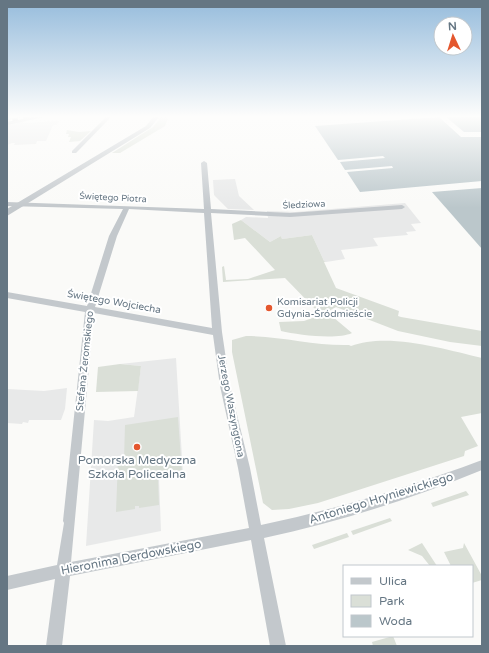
<svg xmlns="http://www.w3.org/2000/svg" width="489" height="653" font-family="'Varela Round',sans-serif">
	<style>
		.built { fill: #e8e9e9 }
		.green { fill: #dadfd7 }
		.water { fill: #bbc7cb }
		.lines { fill: none; stroke-linecap: round; stroke-linejoin: round }
		.minor { fill: #c3c8cc; fill-rule: evenodd }
		.tertiary { fill: #c3c8cc; fill-rule: evenodd }
		.rail-casing { stroke: #a2aab0; stroke-width: 3 }
		.rail { stroke: #fff; stroke-width: 2; stroke-dasharray: 5.5; stroke-linecap: butt }
		.poi-dot { fill: #e4572e; stroke: #fff; stroke-width: 1.5 }
		.labels { text-anchor: middle; dominant-baseline: central; stroke-width: 4; stroke-linejoin: round; paint-order: stroke }
		.far-street-label { font-size: 9px; fill: #657683; stroke: #fff }
		.street-label { font-size: 10px; fill: #657683; stroke: #fff }
		.poi-label { font-size: 10px; fill: #657683; stroke: #fff; text-anchor: start }
		.near-poi-label { font-size: 12px; fill: #657683; stroke: #fff }
		.near-street-label { font-size: 12px; fill: #657683; stroke: #fff }
	</style>
	<rect width="100%" height="100%" fill="#fafaf8"/>
	<g class="built">
		<polygon points="24,121 23,123 59,121 57,125 53,125 46,141 37,141 36,144 14,145 15,143 12,143 7,145 7,124"/>
		<polygon points="235,179 239,196 254,210 228,209 214,195 213,180"/>
		<polygon points="405,203 421,223 411,224 416,231 406,232 408,235 373,238 378,246 341,250 345,259 326,262 324,261 312,235 282,239 281,236 270,242 241,220 246,217 268,218 267,211 295,212"/>
		<polygon points="176,358 183,474 159,478 161,531 86,546 94,420 108,421 134,417 141,366 120,364"/>
		<polygon points="67,388 65,409 61,420 29,420 28,423 23,422 22,424 7,423 7,389 44,391"/>
	</g>
	<g class="green">
		<polygon points="162,116 169,116 165,126 120,153 112,153 153,127"/>
		<polygon points="67,130 79,132 91,131 80,141 69,142 71,137 68,137 69,134 66,134"/>
		<path d="M241 220 270 242 281 236 282 239 312 235 324 261 326 262H324L336 288 399 311 398 316 401 317 482 331V346L450 342 398 331 336 307 327 312 352 333C337 340 298 335 281 331L279 322 304 321 321 315 285 278 223 282 222 267 224 266 226 280 248 279 275 270 245 238 234 240 232 224Z"/>
		<path d="M246 336C281 336 315 346 349 345L351 346C387 332 445 349 482 358V413L461 417 478 446 465 451 464 456 318 503 289 509 272 510 263 503 232 352V340Z"/>
		<polygon points="120,364 141,366 138,391 96,392 98,367"/>
		<polygon points="178,417 182,473 158,477 159,505 139,508 139,506 135,506 135,509 116,512 118,460 124,459 125,425"/>
		<polygon points="466,491 469,495 433,507 431,503"/>
		<polygon points="390,518 392,521 353,535 351,531"/>
		<polygon points="347,533 349,537 314,549 312,545"/>
		<polygon points="422,543 437,566 430,566 422,556 408,550"/>
		<polygon points="464,543 482,576 482,580 472,583 472,566 451,566 444,552 463,548"/>
		<polygon points="393,636 397,646 373,646 372,642"/>
	</g>
	<g class="water">
		<polygon points="445,116 482,116 482,132 464,132"/>
		<polygon points="439,117 461,137 482,137 482,181 360,192 347,172 393,168 392,166 345,170 340,162 385,158 383,156 338,160 315,126"/>
		<polygon points="482,188 482,249 432,192"/>
	</g>
	<g class="lines">
		<g class="minor">
			<polygon points="37,116 49,116 7,125 7,121"/>
			<polygon points="107,116 112,116 76,153 72,153 72,151"/>
			<path d="M204 161 207 163 211 209 290 213 402 205 405 207 402 209 290 217 211 213 222 332 230 386 250 468 261 525C337 509 410 487 482 460V470C411 499 339 522 264 538L286 646H270L251 540 70 576 62 646H46L55 579 7 590V576L57 565 64 523 63 521 85 312 7 298V292L87 306 109 236 123 209 7 206V202L204 209 201 163ZM129 209 204 213 212 328 95 307 117 236ZM94 313 213 335 220 386 238 468 249 528 71 562Z"/>
		</g>
		<polygon class="tertiary" points="154,116 160,116 150,128 7,216 7,209 146,126"/>
		<g class="rail-casing">
			<polyline id="rail" points="7,121 33,116"/>
		</g>
		<use href="#rail" class="rail"/>
	</g>
	<linearGradient id="sky" x2="0" y2="1"><stop stop-color="#96bcdc"/><stop offset="0.56" stop-color="#fdfdfc"/><stop offset="1" stop-color="#fdfdfc" stop-opacity="0"/></linearGradient>
	<rect width="489" height="208" fill="url(#sky)"/>
	<g class="poi-dot">
		<circle cx="269" cy="308" r="4"/>
		<circle cx="137" cy="447" r="4"/>
	</g>
	<g class="labels">
		<g class="far-street-label">
			<text transform="translate(113 198) rotate(3)">Świętego Piotra</text>
			<text transform="translate(304 205) rotate(-3)">Śledziowa</text>
		</g>
		<g class="street-label">
			<text transform="translate(114 302) rotate(10)">Świętego Wojciecha</text>
			<text transform="translate(85 361) rotate(-84)">Stefana Żeromskiego</text>
			<text transform="translate(231 406) rotate(79)">Jerzego Waszyngtona</text>
		</g>
		<g class="poi-label">
			<text x="277" y="302">Komisariat Policji<tspan x="277" dy="12">Gdynia-Śródmieście</tspan></text>
		</g>
		<g class="near-poi-label">
			<text x="137" y="460">Pomorska Medyczna<tspan x="137" dy="14">Szkoła Policealna</tspan></text>
		</g>
		<g class="near-street-label">
			<text transform="translate(381 498) rotate(-17)">Antoniego Hryniewickiego</text>
			<text transform="translate(131 557) rotate(-11)">Hieronima Derdowskiego</text>
		</g>
	</g>
	<rect width="489" height="653" fill="none" stroke="#657683" stroke-width="16"/>
	<rect x="343" y="565" width="130" height="72" fill="#ffffff" stroke="#c1c8cd"/>
	<rect x="351" y="578" width="20" height="6" fill="#c3c8cc" stroke="#c1c8cd"/>
	<text x="379" y="585" font-size="12" fill="#657683">Ulica</text>
	<rect x="351" y="595" width="20" height="12" fill="#dadfd7" stroke="#c1c8cd"/>
	<text x="379" y="605" font-size="12" fill="#657683">Park</text>
	<rect x="351" y="615" width="20" height="12" fill="#bbc7cb" stroke="#c1c8cd"/>
	<text x="379" y="625" font-size="12" fill="#657683">Woda</text>
	<g transform="translate(453 36) rotate(356)"><circle r="19" fill="#ffffff" stroke="#c1c8cd"/>
	<path d="M0-3L7 15L0 10L-7 15Z" fill="#e4572e"/>
	<text y="-6" font-size="11" font-weight="bold" text-anchor="middle" fill="#657683">N</text>
	</g>
</svg>
